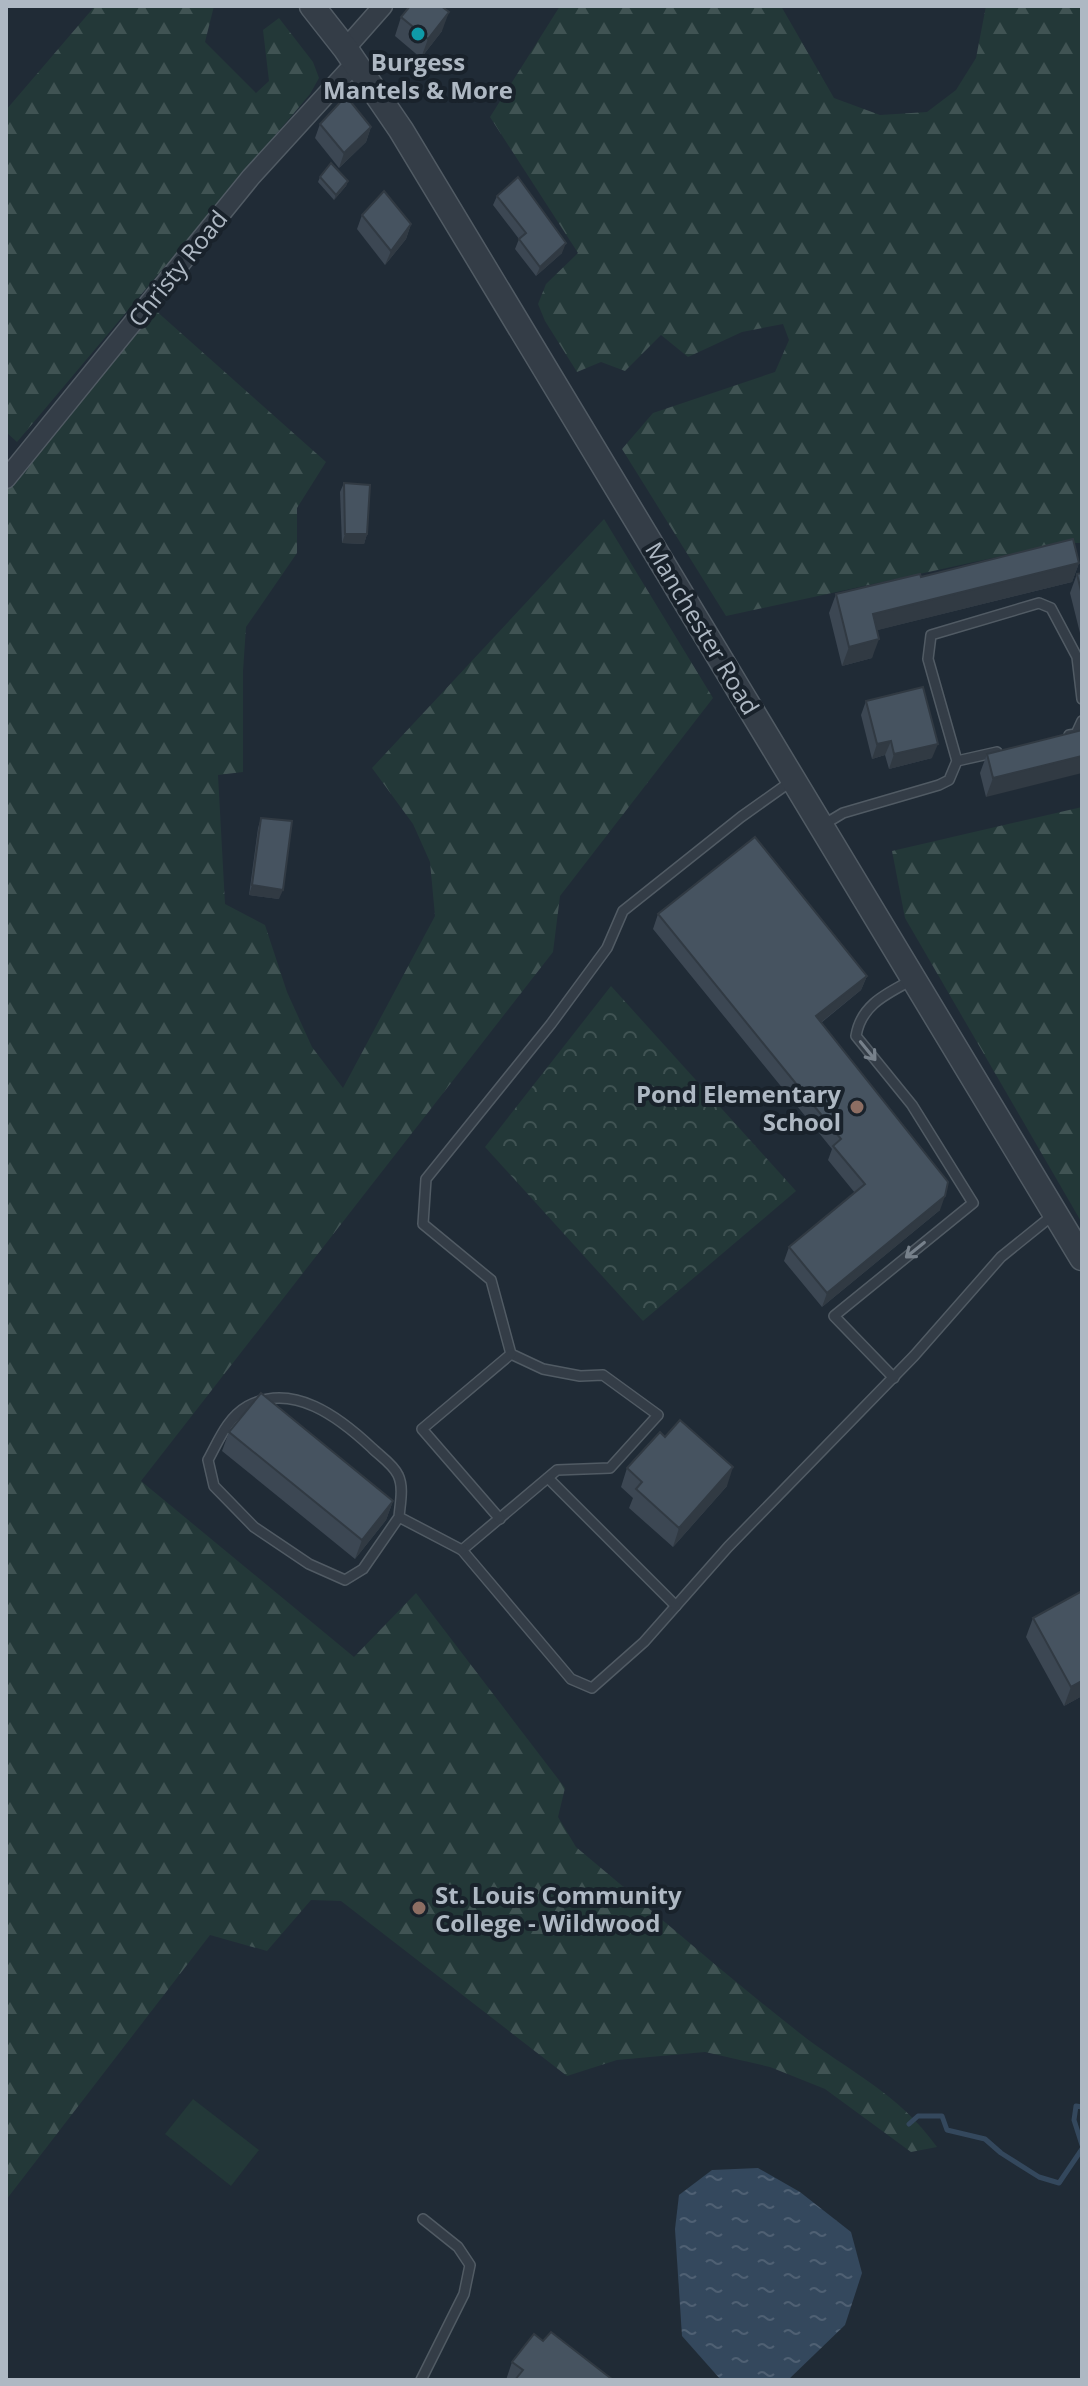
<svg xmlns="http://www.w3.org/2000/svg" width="1088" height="2386" font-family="'Open Sans',sans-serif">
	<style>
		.forest { fill: url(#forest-firs) }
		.park { fill: url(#park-crowns) }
		.pitch { fill: #233838 }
		.water { fill: url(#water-ripples) }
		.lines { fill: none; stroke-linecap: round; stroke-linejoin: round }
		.stream { stroke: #34485d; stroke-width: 5 }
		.service-casing { stroke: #515b64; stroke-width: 12 }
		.minor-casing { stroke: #515b64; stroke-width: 21 }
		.tertiary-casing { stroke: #515b64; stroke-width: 27 }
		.service { stroke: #343d47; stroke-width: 9 }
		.minor { stroke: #343d47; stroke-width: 18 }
		.tertiary { stroke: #343d47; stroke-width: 24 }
		.wall { fill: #3c4753 }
		.shaded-wall { fill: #313a43 }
		.building { fill: #465360; stroke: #313a43; stroke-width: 2 }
		.oneway { stroke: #77818b }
		.culture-dot { fill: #0f9aa8; stroke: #19222b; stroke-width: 3 }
		.education-dot { fill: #8d6e63; stroke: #19222b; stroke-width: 3 }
		.labels { text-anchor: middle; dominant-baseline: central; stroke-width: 8; stroke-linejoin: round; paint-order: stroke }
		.poi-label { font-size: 24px; font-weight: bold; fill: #aeb8c3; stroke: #19222b }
		.street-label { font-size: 24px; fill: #aeb8c3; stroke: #19222b }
	</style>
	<defs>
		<pattern id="forest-firs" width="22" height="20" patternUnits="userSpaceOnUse" patternTransform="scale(2)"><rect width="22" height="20" fill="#233838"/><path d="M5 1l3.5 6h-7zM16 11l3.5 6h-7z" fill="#405353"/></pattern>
		<pattern id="park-crowns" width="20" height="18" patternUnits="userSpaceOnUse" patternTransform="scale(2)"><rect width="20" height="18" fill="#233838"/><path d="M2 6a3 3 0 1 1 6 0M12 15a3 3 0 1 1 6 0" fill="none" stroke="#405353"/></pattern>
		<pattern id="water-ripples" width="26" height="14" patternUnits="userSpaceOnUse" patternTransform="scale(2)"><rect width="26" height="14" fill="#34485d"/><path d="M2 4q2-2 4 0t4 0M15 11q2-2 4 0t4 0" fill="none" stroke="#4f6073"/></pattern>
	</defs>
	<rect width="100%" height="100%" fill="#202b36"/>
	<g class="forest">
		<polygon points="95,6 214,6 205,42 256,93 269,81 263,30 279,18 313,62 319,78 310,94 17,442 6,432 6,110"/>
		<polygon points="560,6 781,6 834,98 880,115 927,112 956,90 976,58 986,6 1082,6 1082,543 1062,543 726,616 622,449 653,413 775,372 789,340 783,324 742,332 688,357 661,335 625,371 601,362 577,372 545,321 538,304 546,284 578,253 490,117"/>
		<path d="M154 309 326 462 297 508V553L246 627 243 671V772L218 775 225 904 265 925 287 992 312 1047 343 1088 435 916 430 862 413 824 372 768 604 519 713 698 560 896 553 952 141 1481 354 1657 416 1593 565 1788 558 1817 576 1847C649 1908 722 1972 797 2031 847 2071 898 2092 937 2147L911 2152 825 2089 770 2067 705 2052 617 2060 567 2076 341 1901 311 1900 267 1951 210 1935 6 2200V491Z"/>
		<polygon points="1082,807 1082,1223 905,918 892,851"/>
	</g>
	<polygon class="park" points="611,986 796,1191 643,1321 485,1147"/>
	<polygon class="pitch" points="193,2099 259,2150 231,2186 165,2134"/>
	<polygon class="water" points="758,2168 800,2192 851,2232 862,2273 845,2325 788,2380 721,2380 682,2336 675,2229 679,2195 712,2170"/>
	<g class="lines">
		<g class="stream">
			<polyline points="1082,2107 1076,2106 1074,2120 1082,2145"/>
			<polyline points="909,2124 918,2116 942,2116 947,2130 985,2139 1001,2153 1039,2177 1059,2183 1082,2149"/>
		</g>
		<g class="service-casing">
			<g id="service">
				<polyline points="1069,735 1076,734 1082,721"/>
				<polyline points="957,761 997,752"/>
				<polyline points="793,780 741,817 623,911 607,948 551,1024 426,1179 423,1224 491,1280 511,1354 543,1369 580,1376 603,1375 658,1415 610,1468 557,1470 462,1550 571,1679 592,1688 644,1642 728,1547 914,1356 1001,1257 1053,1215"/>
				<polyline points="823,825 843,813 939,785 949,780 957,761 928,659 931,635 1039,603 1051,608 1077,657 1082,699"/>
				<path d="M894 1378 834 1316 973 1203 912 1105 856 1036C861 1005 886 994 912 980"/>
				<polyline points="548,1478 676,1606"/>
				<path d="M399 1517 363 1569 345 1580 309 1564 254 1527 214 1486 208 1460C219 1440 227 1418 248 1406 293 1382 339 1417 372 1448 380 1456 393 1464 398 1475 404 1487 400 1504 399 1517L462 1550"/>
				<polyline points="500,1519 422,1429 511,1354"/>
				<polyline points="421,2380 464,2294 470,2265 458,2247 423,2219"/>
			</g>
		</g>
		<g class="minor-casing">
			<g id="minor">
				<polyline points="345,49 383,6"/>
				<polyline points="6,479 251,177 355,63"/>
			</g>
		</g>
		<g class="tertiary-casing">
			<polyline id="tertiary" points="312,6 345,48 401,130 1082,1258"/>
		</g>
		<use href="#service" class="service"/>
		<use href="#minor" class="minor"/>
		<use href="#tertiary" class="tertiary"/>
	</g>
	<g class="wall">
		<polygon points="401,17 442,31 421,58 395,36"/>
		<polygon points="320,124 371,127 366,142 339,168 315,138"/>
		<polygon points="320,177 348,181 346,186 334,200 318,182"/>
		<polygon points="497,196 562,253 536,276 515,249 519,239 493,205"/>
		<polygon points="362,215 411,224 406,239 385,265 357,229"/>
		<polygon points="344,483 367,534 364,544 342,543 340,492"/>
		<polygon points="1079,563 1072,582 877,630 872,658 842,666 829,613 836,594 921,577"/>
		<polygon points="1082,573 1082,641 1070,593 1077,574"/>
		<polygon points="866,701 932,758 889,769 885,755 872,759 861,715"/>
		<polygon points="1082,730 986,797 980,773 987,754"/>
		<polygon points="261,818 279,899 249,895 258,828"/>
		<polygon points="658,914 867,976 861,990 821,1023 940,1210 822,1307 784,1261 789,1247 855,1193 828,1160 832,1149 653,929"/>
		<polygon points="229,1432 393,1501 386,1520 355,1559 222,1451"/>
		<polygon points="627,1468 727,1486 673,1547 629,1508 633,1498 621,1487"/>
		<polygon points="1033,1618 1082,1696 1064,1706 1026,1637"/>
		<polygon points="543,2341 613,2380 506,2380 512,2362"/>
	</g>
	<g class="shaded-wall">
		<polygon points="449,12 442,31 421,58 428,39"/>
		<polygon points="371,127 366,142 339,168 344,153"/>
		<polygon points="348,181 346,186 334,200 336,195"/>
		<polygon points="411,224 406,239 385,265 391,251"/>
		<polygon points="566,243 562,253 536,276 540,267"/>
		<polygon points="345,534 367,534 364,544 342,543"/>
		<polygon points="1079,563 1072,582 866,633 873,614"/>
		<polygon points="879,639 872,658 842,666 849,647"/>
		<polygon points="891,741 885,755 872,759 877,744"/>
		<polygon points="938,744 932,758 889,769 894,754"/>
		<polygon points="1082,756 1082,773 986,797 993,778"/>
		<polygon points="252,885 283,890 279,899 249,895"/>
		<polygon points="867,976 861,990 810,1031 816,1016"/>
		<polygon points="945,1196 940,1210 822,1307 827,1293"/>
		<polygon points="733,1467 727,1486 673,1547 679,1528"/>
		<polygon points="393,1501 386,1520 355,1559 362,1540"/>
		<polygon points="1082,1681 1082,1696 1064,1706 1071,1687"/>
	</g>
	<g class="building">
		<polygon points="410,6 441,6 449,12 428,39 401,17"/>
		<polygon points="346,96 371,127 344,153 320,124"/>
		<polygon points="331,163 348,181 336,195 320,177"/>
		<polygon points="518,177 566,243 540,267 519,239 526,233 497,196"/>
		<polygon points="384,191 411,224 391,251 362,215"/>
		<polygon points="344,483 370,485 367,534 345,534"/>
		<polygon points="1073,539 1079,563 873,614 879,639 849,647 836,594 920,574 921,577"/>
		<polygon points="1082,573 1082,595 1077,574"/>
		<polygon points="923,687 938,744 894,754 891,741 877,744 866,701"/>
		<polygon points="1082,730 1082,756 993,778 987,754"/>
		<polygon points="261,818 292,821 283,890 252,885"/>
		<polygon points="755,837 867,976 816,1016 948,1182 945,1196 827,1293 789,1247 865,1184 833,1146 841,1139 658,914"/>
		<polygon points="261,1393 393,1501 362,1540 229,1432"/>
		<polygon points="680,1420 733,1467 679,1528 636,1489 642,1482 627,1468 660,1432 665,1437"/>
		<polygon points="1082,1591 1082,1681 1071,1687 1033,1618"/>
		<polygon points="551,2332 613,2380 515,2380 523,2370 512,2362 534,2334 543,2341"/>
	</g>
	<defs><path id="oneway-shaft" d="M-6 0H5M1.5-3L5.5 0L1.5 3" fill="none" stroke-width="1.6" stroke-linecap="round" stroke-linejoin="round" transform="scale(2)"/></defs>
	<g class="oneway">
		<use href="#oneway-shaft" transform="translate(868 1051) rotate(51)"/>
		<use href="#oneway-shaft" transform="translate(915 1250) rotate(141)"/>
	</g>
	<circle class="culture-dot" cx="418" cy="34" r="8"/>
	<g class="education-dot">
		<circle cx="857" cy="1107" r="8"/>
		<circle cx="419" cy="1908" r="8"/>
	</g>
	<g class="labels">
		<g class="poi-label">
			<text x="418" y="61">Burgess<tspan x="418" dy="28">Mantels &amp; More</tspan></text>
			<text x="841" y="1093" text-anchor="end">Pond Elementary<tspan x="841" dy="28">School</tspan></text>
			<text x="435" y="1894" text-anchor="start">St. Louis Community<tspan x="435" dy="28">College - Wildwood</tspan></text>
		</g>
		<g class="street-label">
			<text transform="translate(177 268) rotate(-51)">Christy Road</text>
			<text transform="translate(703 628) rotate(59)">Manchester Road</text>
		</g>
	</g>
	<rect width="1088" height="2386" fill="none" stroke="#aeb8c3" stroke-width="16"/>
</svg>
